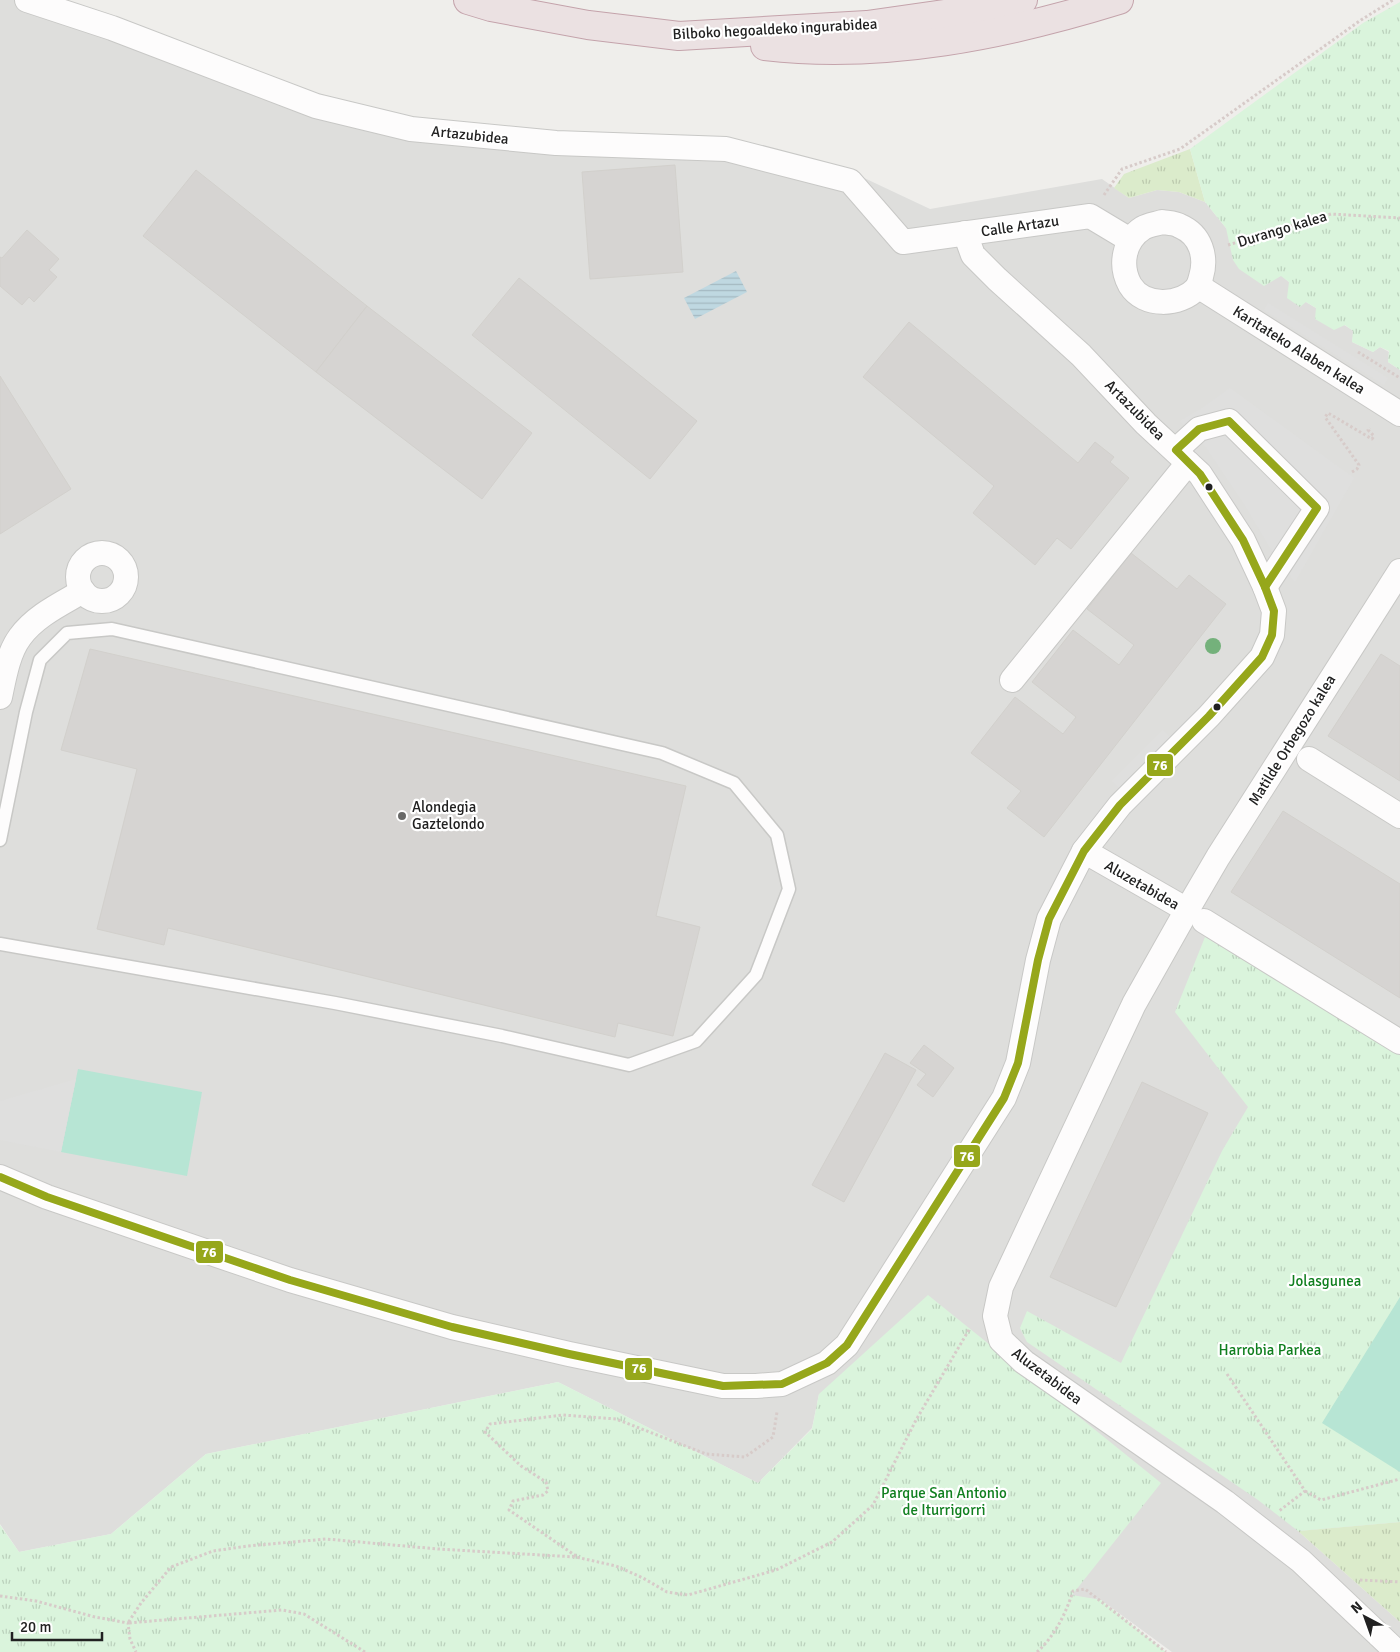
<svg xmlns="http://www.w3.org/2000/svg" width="1400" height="1652" font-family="Signika,sans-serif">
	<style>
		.residential { fill: #dededc }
		.grass { fill: url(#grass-tufts) }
		.park { fill: url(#park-tufts) }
		.pitch { fill: #b7e5d4 }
		.parking { fill: #dfdfde }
		.water { fill: url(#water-rules) }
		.building { fill: #d6d4d2; stroke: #d2d0cc }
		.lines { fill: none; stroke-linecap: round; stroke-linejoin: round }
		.lane-casing { stroke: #c8c8c6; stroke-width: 15 }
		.street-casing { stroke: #c8c8c6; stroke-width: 26 }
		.highway-casing { stroke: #c4a3ab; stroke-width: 30 }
		.path { stroke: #d7cbc9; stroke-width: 3; stroke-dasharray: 2.5 2.5; stroke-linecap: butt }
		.lane { stroke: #fdfcfc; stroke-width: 12 }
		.street { stroke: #fdfcfc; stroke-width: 24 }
		.highway { stroke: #ebe1e2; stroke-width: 28 }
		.bus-1-casing { stroke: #fff; stroke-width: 11 }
		.bus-1 { stroke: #96a71b; stroke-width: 8 }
		.tree { fill: #74b17b }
		.bus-dot { fill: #212121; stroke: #fff; stroke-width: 2 }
		.poi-dot { fill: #696968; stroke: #fff; stroke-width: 2 }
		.labels { text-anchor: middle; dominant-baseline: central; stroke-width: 4.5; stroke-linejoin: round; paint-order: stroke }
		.street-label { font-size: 15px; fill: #212121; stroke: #fff }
		.poi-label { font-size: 15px; fill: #212121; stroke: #fff; text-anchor: start }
		.park-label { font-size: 15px; fill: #107f1f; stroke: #fff }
		.line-badge { stroke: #fff; stroke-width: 2 }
		.badge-label { font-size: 14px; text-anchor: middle; font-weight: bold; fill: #fff }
	</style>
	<defs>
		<pattern id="grass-tufts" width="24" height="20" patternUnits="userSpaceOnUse" patternTransform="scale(1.25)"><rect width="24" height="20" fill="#dbebcb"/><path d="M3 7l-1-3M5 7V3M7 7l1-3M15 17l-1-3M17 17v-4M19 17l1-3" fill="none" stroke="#bcc9ae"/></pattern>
		<pattern id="park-tufts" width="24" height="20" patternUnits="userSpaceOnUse" patternTransform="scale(1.25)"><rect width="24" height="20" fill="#daf4dc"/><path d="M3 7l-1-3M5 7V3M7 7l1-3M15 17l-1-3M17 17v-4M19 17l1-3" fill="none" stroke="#bbd1bc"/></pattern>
		<pattern id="water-rules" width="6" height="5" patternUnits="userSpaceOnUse" patternTransform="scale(1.25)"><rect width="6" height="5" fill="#bfd8e1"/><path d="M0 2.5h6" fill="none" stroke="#a4b9c1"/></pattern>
	</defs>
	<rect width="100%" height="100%" fill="#efeeeb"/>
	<polygon class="residential" points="0,0 65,0 317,93 413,119 862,177 930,209 1102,179 1129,198 1157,190 1179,192 1205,202 1226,228 1289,282 1306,302 1354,331 1352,342 1373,352 1380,347 1389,352 1388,362 1400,370 1400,1522 1298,1531 1400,1622 1400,1652 1172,1652 1101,1600 1072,1596 819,1394 812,1428 758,1483 558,1382 206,1454 111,1534 19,1552 0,1524"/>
	<g class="grass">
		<polygon points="1190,149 1205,202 1179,192 1157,190 1129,198 1114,188 1124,174"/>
		<polygon points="1400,1522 1400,1622 1298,1531"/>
	</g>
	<g class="park">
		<polygon points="1400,2 1400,370 1388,362 1389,351 1380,347 1373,352 1352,342 1353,331 1345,325 1334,330 1315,319 1316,308 1306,302 1300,307 1287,298 1289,282 1281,276 1264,286 1239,269 1233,260 1226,228 1205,202 1190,149 1363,23"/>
		<polygon points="1205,937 1400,1055 1400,1522 1298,1531 1258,1500 1027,1342 1020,1328 1027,1311 1121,1363 1222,1151 1248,1107 1175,1012"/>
		<polygon points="928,1295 1161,1483 1072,1595 1101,1600 1166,1652 0,1652 0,1525 19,1552 111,1534 206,1454 558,1382 758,1483 812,1429 819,1394"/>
	</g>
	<g class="pitch">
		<polygon points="78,1069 202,1092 187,1176 61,1152"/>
		<polygon points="1400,1297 1400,1472 1322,1423"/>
	</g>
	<g class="parking">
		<polygon points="1268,303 1388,378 1384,385 1264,310"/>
		<polygon points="1230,388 1354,478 1295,582 1276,558 1244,504 1205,446 1180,421 1202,408"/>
		<polygon points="1163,730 1171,737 1119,789 1112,781"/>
		<polygon points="76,1079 61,1152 0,1140 0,1101"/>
	</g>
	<polygon class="water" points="736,271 747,292 695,319 684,298"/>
	<g class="building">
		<polygon points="675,165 683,272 590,279 582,172"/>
		<polygon points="196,170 367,306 316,372 143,236"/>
		<polygon points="27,230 59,259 49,270 57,277 34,302 29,297 22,305 0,286 0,257 2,258"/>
		<polygon points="519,278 697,421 650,479 472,335"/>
		<polygon points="367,306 532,433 482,499 316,372"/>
		<polygon points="909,322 1078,463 1095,442 1114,457 1110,462 1129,478 1071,549 1057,538 1035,565 973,513 994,486 863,377"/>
		<polygon points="0,376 71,489 0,534"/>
		<polygon points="1131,553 1177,589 1189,575 1226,604 1044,837 1007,808 1021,791 971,753 1015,697 1063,734 1076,717 1032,682 1073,630 1119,665 1134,645 1087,609"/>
		<polygon points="90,649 686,786 656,916 700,927 673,1036 618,1023 615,1037 168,928 164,945 97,929 137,769 61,750"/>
		<polygon points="1381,654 1400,666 1400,781 1328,736"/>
		<polygon points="1283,811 1400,884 1400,998 1231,892"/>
		<polygon points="924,1045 954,1068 933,1097 917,1085 926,1074 910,1063"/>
		<polygon points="885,1053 916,1070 844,1202 812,1185"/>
		<polygon points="1142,1082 1208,1113 1116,1307 1050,1277"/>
	</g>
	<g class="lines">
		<g class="lane-casing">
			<polyline id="lane" points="0,840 26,712 40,660 67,633 112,629 662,753 734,783 777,835 789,889 756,975 696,1041 629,1065 502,1036 335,1003 0,944"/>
		</g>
		<g class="street-casing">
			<g id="street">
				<polyline points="27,0 112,28 316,106 411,129 556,143 726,149 850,181 903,242 1090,216 1130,240"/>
				<path d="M1162 222C1167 223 1175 223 1180 226 1201 235 1207 257 1201 277 1200 281 1199 285 1197 288 1180 306 1144 308 1130 285 1119 265 1124 240 1143 228 1148 225 1156 224 1162 222Z"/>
				<polyline points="1198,286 1400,414"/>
				<polyline points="1176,450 1199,429 1229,421 1317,508 1265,587"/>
				<circle cx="102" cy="577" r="24"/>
				<polyline points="1012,680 1188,463"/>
				<path d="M0 697C4 678 8 653 20 637 35 616 61 604 83 591"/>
				<polyline points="1309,759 1400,816"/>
				<polyline points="1084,851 1187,910"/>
				<polyline points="1204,921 1400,1042"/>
				<polyline points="0,1177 47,1197 290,1280 452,1327 569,1354 723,1386 756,1386 782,1384 827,1363 847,1345 1004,1098 1018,1063 1038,960 1049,919 1084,851 1120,805 1209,716 1262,657 1272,635 1274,611 1265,587 1243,540 1200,474 1146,424 1081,355 997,279 973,255 965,233"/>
				<polyline points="1397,1652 1301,1561 1225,1502 1024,1362 1001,1340 995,1316 1001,1287 1134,1004 1187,910 1218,857 1400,571"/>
			</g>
		</g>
		<g class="highway-casing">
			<g id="highway">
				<polyline points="468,0 491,7 588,25 679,36 867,25 973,10 1023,0"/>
				<path d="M765 46C884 60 1006 35 1119 0"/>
			</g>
		</g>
		<g class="path">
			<polyline points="1104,195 1122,169 1180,149 1361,20 1393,0"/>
			<polyline points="1228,245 1331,214 1400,218"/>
			<polyline points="1358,352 1400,378"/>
			<polyline points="1352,472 1357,469 1359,465 1325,417 1328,413 1372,439 1374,436 1368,430 1370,428"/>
			<polyline points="1227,1374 1305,1491 1279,1511"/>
			<polyline points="1305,1491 1321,1500 1400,1479"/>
			<polyline points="576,1556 509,1510 513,1501 543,1495 548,1491 546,1482 521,1466 485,1432 490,1424 563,1415 616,1419 706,1454 745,1457 773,1437 777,1412"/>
			<polyline points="1360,1580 1400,1582"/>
			<polyline points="0,1596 36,1601 95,1617 128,1623 130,1639 136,1652"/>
			<polyline points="365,1652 304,1614 282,1610 128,1623 141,1603 171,1567 213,1551 248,1546 326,1539 438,1549 576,1557 616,1566 643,1578 667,1592 688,1595 776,1570 832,1542 873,1505 916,1420 970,1328"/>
			<path d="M1037 1652C1055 1636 1066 1613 1073 1591L1085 1589 1166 1652"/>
		</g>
		<use href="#lane" class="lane"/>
		<use href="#street" class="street"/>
		<use href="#highway" class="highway"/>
		<g class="bus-1-casing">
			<g id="bus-1">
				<polygon points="1229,421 1317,508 1265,587 1243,540 1200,474 1176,450 1199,429"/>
				<polyline points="0,1177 47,1197 290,1280 452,1327 569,1354 723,1386 782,1384 827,1363 847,1345 1004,1098 1018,1063 1038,960 1049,919 1084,851 1120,805 1209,716 1262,657 1272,635 1274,611 1265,587"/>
			</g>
		</g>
		<use href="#bus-1" class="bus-1"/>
	</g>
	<circle class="tree" cx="1213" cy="646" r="8"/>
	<g class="bus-dot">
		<circle cx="1209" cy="487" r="4.5"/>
		<circle cx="1217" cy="707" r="4.5"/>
	</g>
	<circle class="poi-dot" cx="402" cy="816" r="5"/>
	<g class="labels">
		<g class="street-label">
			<text transform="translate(775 29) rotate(-3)">Bilboko hegoaldeko ingurabidea</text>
			<text transform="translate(470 135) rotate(6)">Artazubidea</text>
			<text transform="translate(1020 226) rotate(-8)">Calle Artazu</text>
			<text transform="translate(1282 229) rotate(-17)">Durango kalea</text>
			<text transform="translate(1299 350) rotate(32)">Karitateko Alaben kalea</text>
			<text transform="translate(1135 410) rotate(45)">Artazubidea</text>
			<text transform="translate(1292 740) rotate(-58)">Matilde Orbegozo kalea</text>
			<text transform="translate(1142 885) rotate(30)">Aluzetabidea</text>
			<text transform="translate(1047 1376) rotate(37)">Aluzetabidea</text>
		</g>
		<g class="poi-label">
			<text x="412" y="807">Alondegia<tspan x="412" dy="17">Gaztelondo</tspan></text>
		</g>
		<g class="park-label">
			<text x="1325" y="1281">Jolasgunea</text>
			<text x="1270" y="1350">Harrobia Parkea</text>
			<text x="944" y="1493">Parque San Antonio<tspan x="944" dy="17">de Iturrigorri</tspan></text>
		</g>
	</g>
	<g class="line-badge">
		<rect x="1146" y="753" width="28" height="24" rx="5" fill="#96a71b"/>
		<rect x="953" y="1144" width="28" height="24" rx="5" fill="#96a71b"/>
		<rect x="195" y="1240" width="29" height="24" rx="5" fill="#96a71b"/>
		<rect x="624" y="1357" width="29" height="24" rx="5" fill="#96a71b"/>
	</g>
	<g class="badge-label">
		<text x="1160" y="770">76</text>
		<text x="967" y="1161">76</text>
		<text x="209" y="1257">76</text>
		<text x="639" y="1373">76</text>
	</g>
	<g transform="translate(1365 1617) rotate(319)" stroke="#ffffff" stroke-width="4" paint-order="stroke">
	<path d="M0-4L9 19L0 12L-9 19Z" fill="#212121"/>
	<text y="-8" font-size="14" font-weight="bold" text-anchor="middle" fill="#212121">N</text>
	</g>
	<path d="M12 1632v8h90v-8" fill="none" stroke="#212121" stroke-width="2.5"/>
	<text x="20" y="1632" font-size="15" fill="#212121" stroke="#ffffff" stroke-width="4" paint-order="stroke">20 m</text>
</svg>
